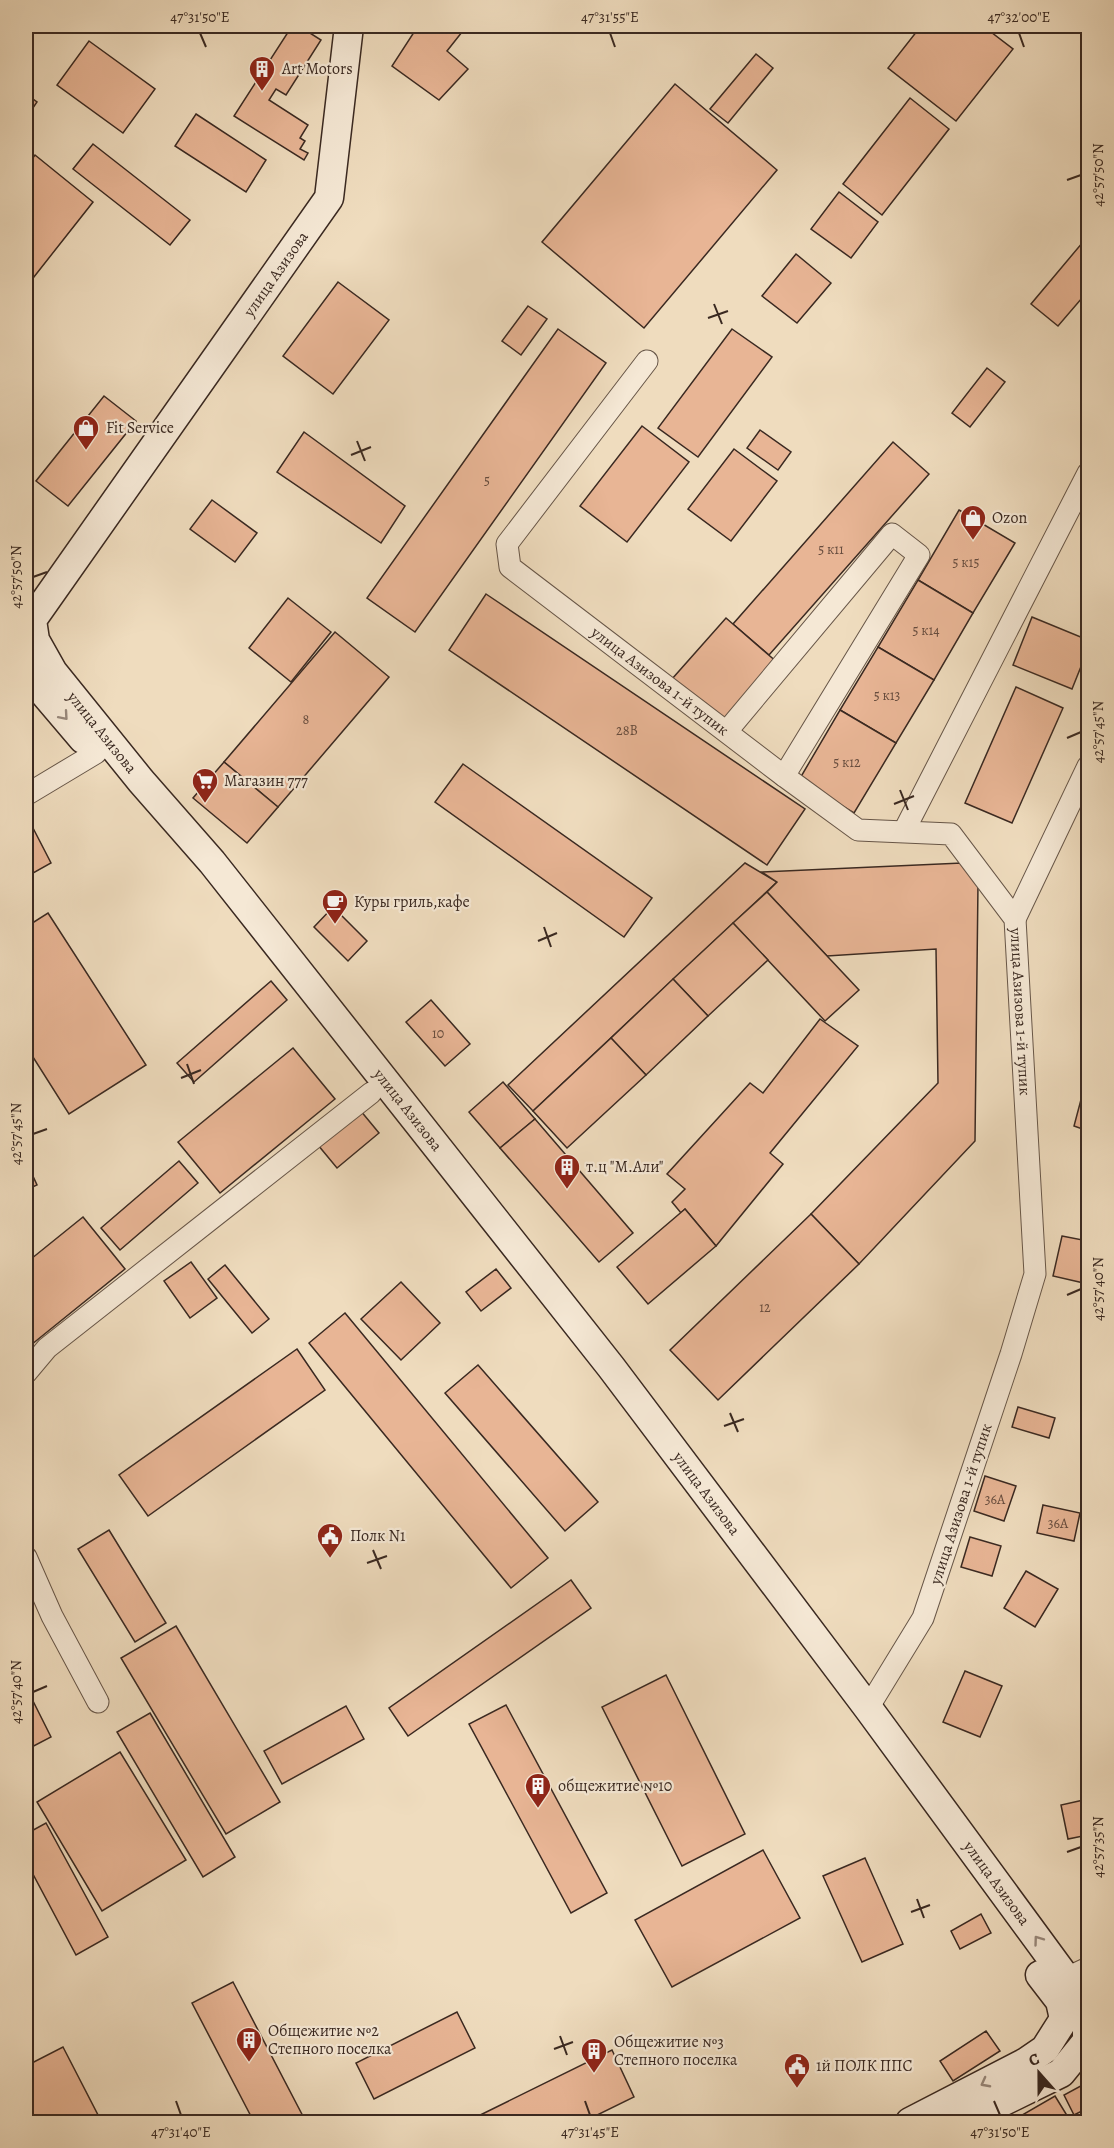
<svg xmlns="http://www.w3.org/2000/svg" width="1114" height="2148" font-family="Alegreya,serif">
	<style>
		.building { fill: #e8b595; stroke: #3a2921; stroke-width: 1.5 }
		.lines { fill: none; stroke-linecap: round; stroke-linejoin: round }
		.street-casing { stroke: #675648; stroke-width: 23 }
		.secondary-casing { stroke: #3a2921; stroke-width: 31 }
		.street { stroke: #f5e8d5; stroke-width: 21 }
		.secondary { stroke: #f5e8d5; stroke-width: 28 }
		.oneway { stroke: #98887b }
		.ticks { fill: none; stroke: #3a2921; stroke-width: 2 }
		.labels { text-anchor: middle; dominant-baseline: central; stroke-width: 4.5; stroke-linejoin: round; paint-order: stroke }
		.number-label { font-size: 14px; fill: #664c3e }
		.poi-label { font-size: 16px; fill: #3a2921; stroke: #f5e8d5; text-anchor: start }
		.street-label { font-size: 16px; fill: #3a2921; stroke: #f5e8d5 }
		.neatline { fill: none; stroke: #3a2921; stroke-width: 2 }
		.ticks-label { font-size: 15px; text-anchor: middle; fill: #3a2921 }
	</style>
	<rect width="100%" height="100%" fill="#efdcbe"/>
	<filter id="stains"><feTurbulence type="fractalNoise" baseFrequency=".00333" numOctaves="4"/><feColorMatrix values="0 0 0 0 .2 0 0 0 0 .09 0 0 0 0 .02 0 0 0 .5 -.17"/></filter>
	<radialGradient id="worn" r=".72"><stop offset=".6" stop-color="#630" stop-opacity="0"/><stop offset="1" stop-color="#630" stop-opacity=".3"/></radialGradient>
	<g class="building">
		<polygon points="292,26 299,26 321,40 286,95 276,89 269,100 308,125 300,138 305,141 300,149 308,153 304,160 234,116"/>
		<polygon points="418,26 466,27 447,51 468,69 439,100 392,66"/>
		<polygon points="921,26 983,26 1013,49 956,121 888,68"/>
		<polygon points="89,41 155,89 123,133 57,85"/>
		<polygon points="756,54 773,68 728,123 710,109"/>
		<polygon points="675,84 777,170 644,328 542,242"/>
		<polygon points="26,94 37,102 26,118"/>
		<polygon points="910,98 949,129 882,215 843,184"/>
		<polygon points="196,114 266,160 246,192 175,146"/>
		<polygon points="93,144 190,220 170,245 73,169"/>
		<polygon points="35,155 93,202 26,287 26,167"/>
		<polygon points="839,192 878,222 851,258 811,229"/>
		<polygon points="1088,236 1088,291 1058,326 1031,304"/>
		<polygon points="796,254 831,283 797,323 762,296"/>
		<polygon points="338,282 389,320 333,394 283,356"/>
		<polygon points="528,306 547,319 521,355 502,341"/>
		<polygon points="558,329 606,363 415,632 367,598"/>
		<polygon points="732,329 772,357 698,457 658,428"/>
		<polygon points="987,368 1005,382 970,427 952,413"/>
		<polygon points="104,396 136,421 68,506 36,481"/>
		<polygon points="642,426 689,462 627,542 580,506"/>
		<polygon points="760,430 791,452 778,470 747,448"/>
		<polygon points="304,432 405,506 381,543 277,472"/>
		<polygon points="893,442 929,474 769,655 733,624"/>
		<polygon points="734,449 777,481 731,541 688,509"/>
		<polygon points="212,500 257,533 235,562 190,529"/>
		<polygon points="959,510 1015,543 973,613 918,580"/>
		<polygon points="918,580 973,613 934,680 878,647"/>
		<polygon points="486,594 805,809 767,865 449,650"/>
		<polygon points="288,598 331,632 291,682 249,648"/>
		<polygon points="1032,617 1088,640 1088,649 1072,689 1013,665"/>
		<polygon points="726,618 778,663 724,724 672,679"/>
		<polygon points="335,632 389,677 278,807 224,762"/>
		<polygon points="878,647 934,680 896,743 840,710"/>
		<polygon points="1016,687 1063,708 1012,823 965,803"/>
		<polygon points="840,710 896,743 854,813 799,780"/>
		<polygon points="224,762 278,807 247,843 193,798"/>
		<polygon points="463,764 652,898 624,937 435,802"/>
		<polygon points="33,828 51,863 26,877 26,832"/>
		<polygon points="745,863 777,882 533,1111 508,1085"/>
		<polygon points="962,863 978,884 975,1141 859,1264 811,1214 938,1083 936,949 827,956 767,892 777,882 762,872"/>
		<polygon points="767,892 859,990 825,1021 733,923"/>
		<polygon points="333,907 367,941 348,961 314,927"/>
		<polygon points="48,913 146,1065 69,1114 26,1046 26,927"/>
		<polygon points="733,923 768,960 708,1016 673,979"/>
		<polygon points="673,979 708,1016 646,1075 611,1038"/>
		<polygon points="271,981 287,1000 194,1082 177,1063"/>
		<polygon points="431,1000 470,1044 445,1066 406,1022"/>
		<polygon points="820,1019 858,1046 770,1153 783,1164 716,1246 685,1209 681,1213 672,1202 685,1189 667,1174 750,1083 763,1093"/>
		<polygon points="611,1038 646,1075 567,1148 533,1111"/>
		<polygon points="293,1048 335,1099 220,1193 178,1142"/>
		<polygon points="503,1082 535,1119 500,1148 469,1112"/>
		<polygon points="1083,1092 1088,1094 1088,1131 1074,1126"/>
		<polygon points="360,1110 379,1133 337,1168 318,1145"/>
		<polygon points="535,1119 633,1233 599,1262 500,1148"/>
		<polygon points="26,1161 37,1185 26,1190"/>
		<polygon points="179,1161 198,1183 120,1250 101,1228"/>
		<polygon points="685,1209 716,1246 648,1304 617,1267"/>
		<polygon points="811,1214 859,1264 718,1400 670,1350"/>
		<polygon points="83,1217 125,1269 26,1349 26,1263"/>
		<polygon points="1062,1236 1088,1241 1088,1284 1053,1276"/>
		<polygon points="191,1262 217,1298 190,1318 164,1281"/>
		<polygon points="225,1265 269,1319 252,1333 208,1279"/>
		<polygon points="496,1269 511,1288 481,1311 466,1292"/>
		<polygon points="401,1282 440,1323 401,1360 361,1319"/>
		<polygon points="345,1313 548,1558 511,1588 309,1343"/>
		<polygon points="297,1349 325,1390 148,1516 119,1475"/>
		<polygon points="478,1365 598,1502 565,1531 445,1393"/>
		<polygon points="1018,1407 1055,1418 1049,1438 1012,1427"/>
		<polygon points="985,1476 1016,1486 1004,1521 974,1511"/>
		<polygon points="1043,1505 1080,1513 1074,1541 1037,1533"/>
		<polygon points="109,1530 166,1623 135,1642 78,1549"/>
		<polygon points="970,1537 1001,1546 992,1576 961,1567"/>
		<polygon points="1026,1571 1058,1589 1035,1627 1004,1608"/>
		<polygon points="571,1580 591,1608 408,1736 389,1708"/>
		<polygon points="176,1626 280,1802 226,1834 121,1658"/>
		<polygon points="965,1671 1002,1686 980,1737 943,1722"/>
		<polygon points="666,1675 745,1834 682,1866 602,1707"/>
		<polygon points="26,1687 51,1737 26,1750"/>
		<polygon points="506,1705 607,1893 571,1913 469,1724"/>
		<polygon points="346,1706 364,1739 282,1784 264,1751"/>
		<polygon points="150,1713 235,1857 203,1877 117,1732"/>
		<polygon points="120,1752 186,1860 102,1911 37,1802"/>
		<polygon points="1088,1799 1088,1835 1068,1839 1061,1805"/>
		<polygon points="46,1823 108,1937 76,1955 26,1861 26,1834"/>
		<polygon points="763,1850 800,1918 672,1987 635,1920"/>
		<polygon points="865,1858 903,1944 862,1962 823,1876"/>
		<polygon points="981,1914 991,1933 960,1949 951,1931"/>
		<polygon points="233,1982 306,2122 254,2122 192,2003"/>
		<polygon points="457,2012 475,2048 374,2099 356,2063"/>
		<polygon points="986,2031 1000,2051 953,2081 940,2061"/>
		<polygon points="63,2047 98,2115 83,2122 35,2122 26,2104 26,2066"/>
		<polygon points="612,2050 634,2097 583,2122 466,2122"/>
		<polygon points="1088,2082 1088,2108 1074,2115 1064,2095"/>
		<polygon points="1055,2096 1071,2122 1010,2122"/>
	</g>
	<g class="lines">
		<g class="street-casing">
			<g id="street">
				<path id="s1" d="M647 361 507 544 510 567 784 776 858 830 951 834 1015 919 1035 1274 1011 1354 923 1618 868 1708"/>
				<polyline points="727,731 892,534 919,555 784,776"/>
				<polyline points="26,795 96,753"/>
				<polyline points="904,831 1088,473"/>
				<polyline points="1015,919 1088,766"/>
				<polyline points="26,1373 47,1348 371,1093"/>
				<polyline points="26,1557 52,1616 98,1702"/>
				<polyline points="1054,1984 1088,1968"/>
			</g>
		</g>
		<g class="secondary-casing">
			<g id="secondary">
				<path id="s2" d="M349 26 329 198 32 620 35 640 53 672 141 781 212 862 611 1367 868 1708 1066 1978 1087 2011V2041L1061 2073 961 2122"/>
				<polyline points="26,672 83,739"/>
				<polyline points="910,2122 1026,2062 1045,2049 1064,2019 1060,2001 1040,1975"/>
			</g>
		</g>
		<use href="#street" class="street"/>
		<use href="#secondary" class="secondary"/>
	</g>
	<defs><path id="oneway-chevron" d="M-2-3.5L2.5 0L-2 3.5" fill="none" stroke-width="1.6" stroke-linecap="round" stroke-linejoin="round" transform="scale(1.5)"/></defs>
	<g class="oneway">
		<use href="#oneway-chevron" transform="translate(64 716) rotate(49)"/>
		<use href="#oneway-chevron" transform="translate(1038 1940) rotate(-126)"/>
		<use href="#oneway-chevron" transform="translate(985 2083) rotate(152)"/>
	</g>
	<path class="ticks" d="M200 33 206 47M610 33 615 47M1019 33 1024 47M1067 180 1081 175M714 304 722 324M708 318 728 311M357 441 365 461M351 455 371 447M33 577 47 572M1067 738 1081 732M900 790 908 810M894 804 914 796M544 927 551 947M538 941 557 933M187 1064 194 1084M181 1078 201 1070M33 1134 47 1129M1067 1295 1081 1289M730 1413 738 1432M724 1426 744 1419M373 1550 381 1569M367 1563 387 1556M33 1692 47 1686M1067 1852 1081 1847M917 1899 924 1918M911 1912 930 1905M560 2036 567 2055M554 2049 573 2042M176 2101 181 2115M585 2101 590 2115M994 2101 1000 2115"/>
	<defs>
		<g id="building-pin" transform="scale(1.35)"><path d="M0 17L-7.5 6A9.5 9.5 0 1 1 7.5 6Z" fill="#8f2418" stroke="#f5e8d5"/><path d="M-4-6H4V6H1V3H-1V6H-4ZM-2.5-4.3h1.7v1.8h-1.7ZM.8-4.3h1.7v1.8H.8ZM-2.5-1h1.7V.8h-1.7ZM.8-1h1.7V.8H.8Z" fill="#fff"/></g>
		<g id="shop-pin" transform="scale(1.35)"><path d="M0 17L-7.5 6A9.5 9.5 0 1 1 7.5 6Z" fill="#8f2418" stroke="#f5e8d5"/><path d="M-5-2.5h2.3a2.7 3.5 0 0 1 5.4 0H5L5.5 6h-11ZM-1.5-2.5h3a1.5 2.3 0 0 0-3 0Z" fill="#fff"/></g>
		<g id="supermarket-pin" transform="scale(1.35)"><path d="M0 17L-7.5 6A9.5 9.5 0 1 1 7.5 6Z" fill="#8f2418" stroke="#f5e8d5"/><path d="M-6-5.5h2.5l.6 2H6L4.5 2H-2.5L-4.4-4H-6ZM-1.5 3.2a1.3 1.3 0 1 0 .1 0ZM3 3.2a1.3 1.3 0 1 0 .1 0Z" fill="#fff"/></g>
		<g id="cafe-pin" transform="scale(1.35)"><path d="M0 17L-7.5 6A9.5 9.5 0 1 1 7.5 6Z" fill="#8f2418" stroke="#f5e8d5"/><path d="M-5.5-4.5H6V0H3Q3 3.5 0 3.5H-2.5Q-5.5 3.5-5.5 0ZM3-3.2v2h1.7v-2ZM-6 4.5H4V6H-6Z" fill="#fff"/></g>
		<g id="civic-pin" transform="scale(1.35)"><path d="M0 17L-7.5 6A9.5 9.5 0 1 1 7.5 6Z" fill="#8f2418" stroke="#f5e8d5"/><path d="M-.6-6.5H3V-4.5H.6V-3L4-1V1h2V6H-6V1h2V-1L-.6-3ZM-1.2 2.5V6h2.4V2.5Z" fill="#fff"/></g>
	</defs>
	<g fill-rule="evenodd">
		<use href="#building-pin" x="262" y="69"/>
		<use href="#shop-pin" x="86" y="428"/>
		<use href="#shop-pin" x="973" y="518"/>
		<use href="#supermarket-pin" x="205" y="781"/>
		<use href="#cafe-pin" x="335" y="902"/>
		<use href="#building-pin" x="567" y="1167"/>
		<use href="#civic-pin" x="330" y="1536"/>
		<use href="#building-pin" x="538" y="1786"/>
		<use href="#building-pin" x="249" y="2040"/>
		<use href="#building-pin" x="594" y="2051"/>
		<use href="#civic-pin" x="797" y="2066"/>
	</g>
	<g class="labels">
		<g class="number-label">
			<text x="487" y="480">5</text>
			<text x="831" y="549">5 к11</text>
			<text x="966" y="562">5 к15</text>
			<text x="926" y="630">5 к14</text>
			<text x="887" y="695">5 к13</text>
			<text x="306" y="719">8</text>
			<text x="627" y="730">28В</text>
			<text x="847" y="762">5 к12</text>
			<text x="438" y="1033">10</text>
			<text x="765" y="1307">12</text>
			<text x="995" y="1499">36А</text>
			<text x="1058" y="1523">36А</text>
		</g>
		<g class="poi-label">
			<text x="282" y="69">Art Motors</text>
			<text x="106" y="428">Fit Service</text>
			<text x="992" y="518">Ozon</text>
			<text x="224" y="781">Магазин 777</text>
			<text x="354" y="902">Куры гриль,кафе</text>
			<text x="586" y="1167">т.ц "М.Али"</text>
			<text x="350" y="1536">Полк N1</text>
			<text x="558" y="1786">общежитие №10</text>
			<text x="268" y="2031">Общежитие №2<tspan x="268" dy="18">Степного поселка</tspan></text>
			<text x="614" y="2042">Общежитие №3<tspan x="614" dy="18">Степного поселка</tspan></text>
			<text x="816" y="2066">1й ПОЛК ППС</text>
		</g>
		<g class="street-label">
			<text transform="translate(276 274) rotate(-55)">улица Азизова</text>
			<text stroke="none"><textPath href="#s1" startOffset="442">улица Азизова 1-й тупик</textPath></text>
			<text stroke="none"><textPath href="#s2" startOffset="824">улица Азизова</textPath></text>
			<text stroke="none"><textPath href="#s1" startOffset="982">улица Азизова 1-й тупик</textPath></text>
			<text stroke="none"><textPath href="#s2" startOffset="1310">улица Азизова</textPath></text>
			<text stroke="none"><textPath href="#s2" startOffset="1796">улица Азизова</textPath></text>
			<text transform="translate(961 1504) rotate(-72)">улица Азизова 1-й тупик</text>
			<text stroke="none"><textPath href="#s2" startOffset="2282">улица Азизова</textPath></text>
		</g>
	</g>
	<rect width="1114" height="2148" fill="none" stroke="#efdcbe" stroke-width="66"/>
	<g transform="translate(1039 2073) rotate(339)" stroke="#f5e8d5" stroke-width="4.5" paint-order="stroke">
	<path d="M0-4.5L10 22L0 15L-10 22Z" fill="#3a2921"/>
	<text y="-9" font-size="16" font-weight="bold" text-anchor="middle" fill="#3a2921">С</text>
	</g>
	<rect x="33" y="33" width="1048" height="2082" class="neatline"/>
	<g class="ticks-label">
		<text x="200" y="22">47°31'50"E</text>
		<text x="610" y="22">47°31'55"E</text>
		<text x="1019" y="22">47°32'00"E</text>
		<text transform="translate(1098 175) rotate(-90)" y="5">42°57'50"N</text>
		<text transform="translate(16 577) rotate(-90)" y="5">42°57'50"N</text>
		<text transform="translate(1098 732) rotate(-90)" y="5">42°57'45"N</text>
		<text transform="translate(16 1134) rotate(-90)" y="5">42°57'45"N</text>
		<text transform="translate(1098 1289) rotate(-90)" y="5">42°57'40"N</text>
		<text transform="translate(16 1692) rotate(-90)" y="5">42°57'40"N</text>
		<text transform="translate(1098 1847) rotate(-90)" y="5">42°57'35"N</text>
		<text x="181" y="2137">47°31'40"E</text>
		<text x="590" y="2137">47°31'45"E</text>
		<text x="1000" y="2137">47°31'50"E</text>
	</g>
	<rect width="100%" height="100%" filter="url(#stains)"/>
	<rect width="100%" height="100%" fill="url(#worn)"/>
</svg>
